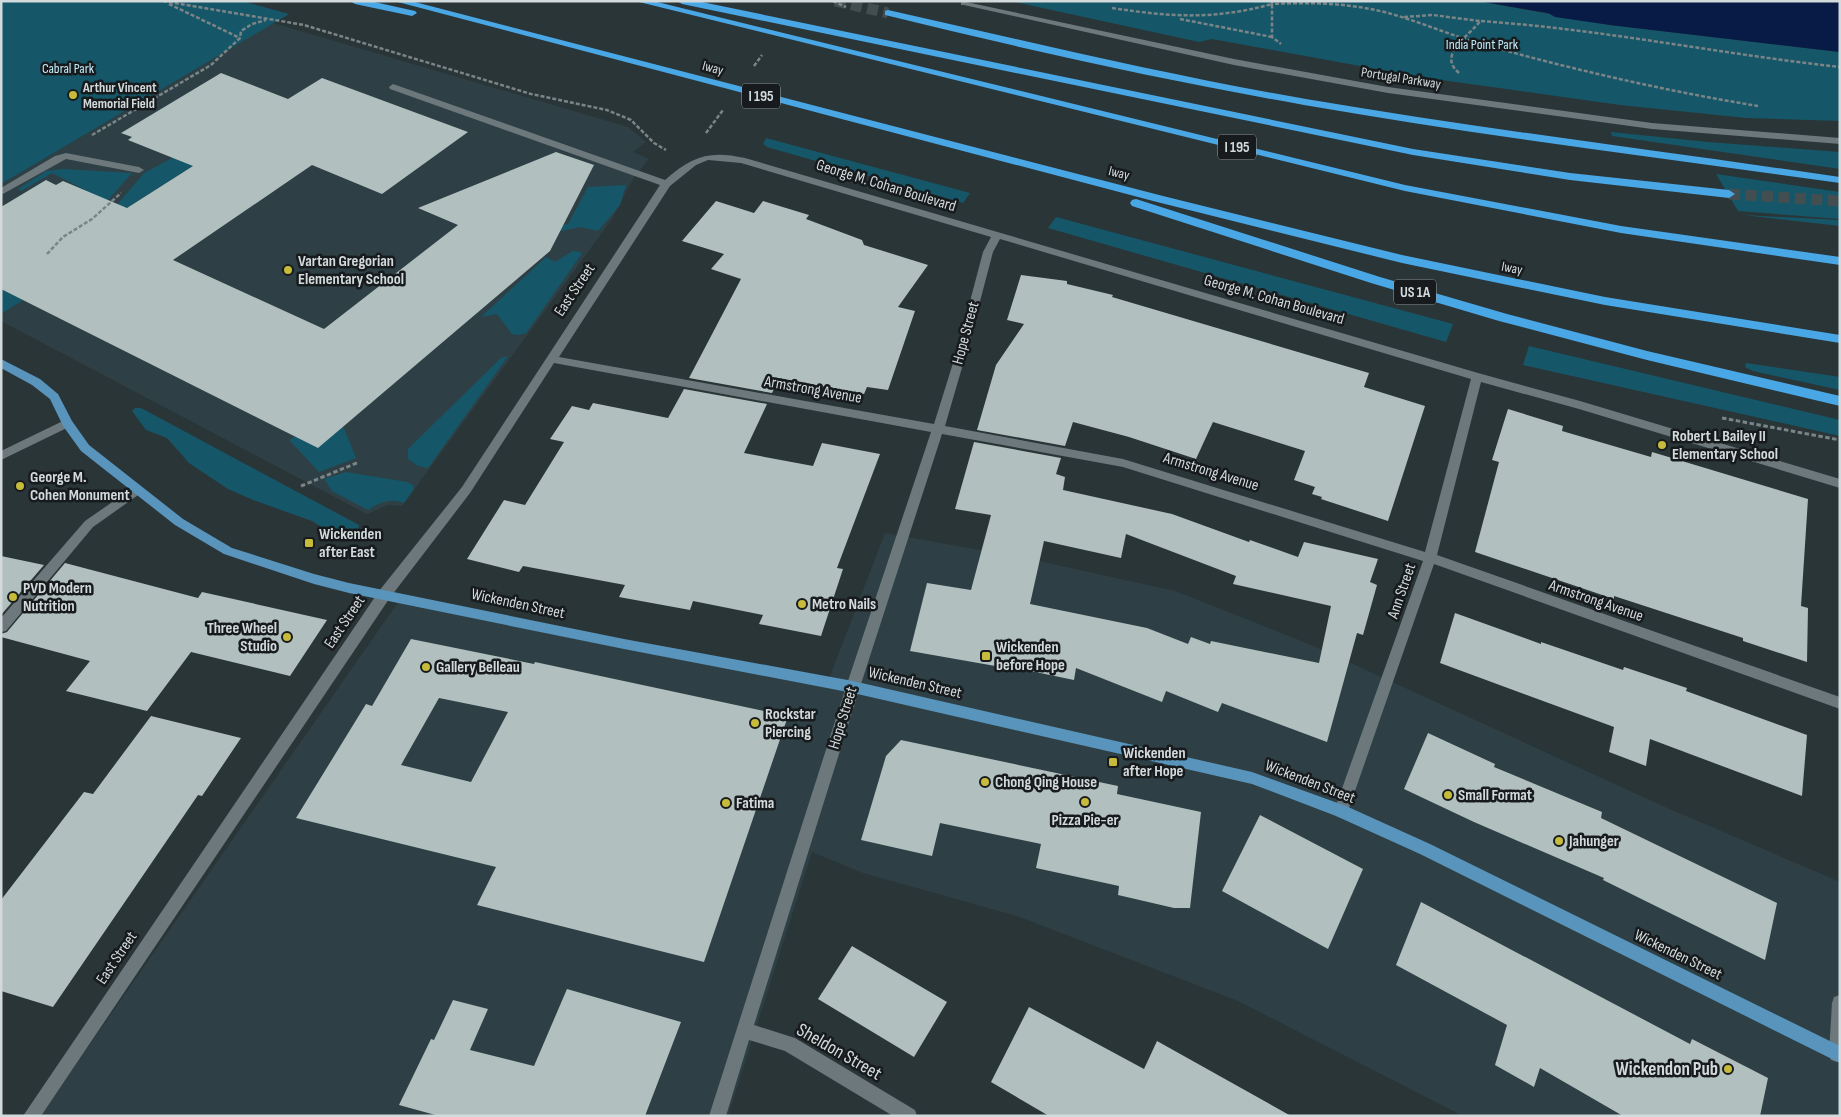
<svg xmlns="http://www.w3.org/2000/svg" width="1841" height="1117" font-family="'Sofia Sans Condensed',sans-serif">
	<style>
		.built { fill: #2e4045 }
		.green { fill: #155768 }
		.water { fill: #081b47 }
		.building { fill: #b1bfbf; fill-rule: evenodd }
		.lines { fill: none; stroke-linecap: round; stroke-linejoin: round }
		.highway-tunnel { stroke: #434e51; stroke-width: 11; stroke-dasharray: 11 5.5; stroke-linecap: butt }
		.path-far1 { stroke: #7b8486; stroke-width: 2.5; stroke-dasharray: 4 2; stroke-linecap: butt }
		.path { stroke: #7b8486; stroke-width: 3; stroke-dasharray: 4.5 2.5; stroke-linecap: butt }
		.minor { fill: #6c787b; fill-rule: evenodd }
		.major { fill: #5894bb; fill-rule: evenodd }
		.highway { fill: #4aa7e5; fill-rule: evenodd }
		.poi-dot { fill: #c7bb3c; stroke: #171b1d; stroke-width: 2 }
		.labels { text-anchor: middle; dominant-baseline: central; stroke-width: 5; stroke-linejoin: round; paint-order: stroke }
		.far-park-label { font-size: 14px; fill: #c2ecf9; stroke: #171b1d }
		.far-street-label { font-size: 14px; fill: #d3dadc; stroke: #171b1d }
		.far-poi-label { font-size: 14px; font-weight: bold; fill: #d3dadc; stroke: #171b1d; text-anchor: start }
		.shield { fill: #171b1d; stroke: #9ba1a3; stroke-width: 1 }
		.shield-label { font-size: 15px; font-weight: bold; fill: #d3dadc }
		.street-label { font-size: 16px; fill: #d3dadc; stroke: #171b1d }
		.poi-label { font-size: 16px; font-weight: bold; fill: #d3dadc; stroke: #171b1d; text-anchor: start }
		.near-street-label { font-size: 19px; fill: #d3dadc; stroke: #171b1d }
		.near-poi-label { font-size: 19px; font-weight: bold; fill: #d3dadc; stroke: #171b1d; text-anchor: end }
	</style>
	<rect width="100%" height="100%" fill="#2a3538"/>
	<g class="built">
		<polygon points="273,23 628,127 646,142 633,152 649,159 634,177 612,219 402,506 388,505 367,514 1,321 1,184"/>
		<polygon points="885,533 1034,560 1175,591 1309,644 1665,807 1840,882 1840,1116 1463,1116 1238,1001 1017,916 863,873 812,852 728,1116 40,1116 401,598 827,684"/>
	</g>
	<g class="green">
		<polygon points="1,1 242,1 289,14 1,184"/>
		<polygon points="1010,1 1478,1 1610,25 1840,52 1840,121 1746,118 1620,105 1420,77 1212,39 1199,42"/>
		<polygon points="225,130 240,136 53,255 116,206 144,173"/>
		<polygon points="1611,132 1708,142 1840,152 1840,169 1612,136"/>
		<polygon points="766,138 970,193 963,203 767,147 763,144"/>
		<polygon points="63,169 132,173 101,208 17,233 87,191 52,173 21,191 18,189 46,171"/>
		<polygon points="1716,174 1840,192 1840,219 1738,211"/>
		<polygon points="626,185 620,205 598,231 581,227 551,233 559,225 568,224 588,187"/>
		<polygon points="1744,215 1840,220 1840,226"/>
		<polygon points="1056,217 1453,324 1446,342 1048,228"/>
		<polygon points="573,251 581,252 581,255 526,333 518,335 512,334 497,314 481,317 546,257 555,262"/>
		<polygon points="1,289 23,300 1,314"/>
		<polygon points="1529,346 1840,420 1840,436 1523,365"/>
		<polygon points="508,356 428,468 418,466 408,459 408,449 501,358"/>
		<polygon points="1746,363 1840,377 1840,390 1753,371 1745,367"/>
		<polygon points="135,408 141,408 359,525 358,530 351,535 334,535 312,521 253,500 228,489 189,463 167,438 146,430 132,411"/>
		<polygon points="343,426 356,458 319,472 289,440 296,436"/>
		<path d="M346 472 407 482 413 485 414 489 404 503C390 498 380 502 368 510L332 491 324 479Z"/>
	</g>
	<polygon class="water" points="1478,1 1840,1 1840,52 1610,25 1555,17 1548,13"/>
	<g class="building">
		<polygon points="221,73 288,99 322,78 468,132 382,194 312,165 173,260 324,329 458,225 418,208 556,152 594,165 550,251 318,448 1,289 1,207 46,180 56,185 63,181 127,208 193,166 128,140 132,137 121,133"/>
		<polygon points="716,201 754,213 763,201 809,215 806,219 862,240 864,245 928,265 898,307 915,311 888,390 867,387 864,394 779,378 772,393 689,378 741,279 711,269 724,254 682,241"/>
		<polygon points="1021,275 1067,281 1067,284 1113,295 1112,297 1369,373 1364,387 1425,406 1388,521 1321,499 1322,497 1312,494 1315,487 1294,480 1305,451 1213,422 1196,459 1129,437 1073,422 1065,446 977,430 996,365 1024,324 1007,320"/>
		<polygon points="684,389 767,404 744,453 813,466 822,443 880,454 837,568 843,569 821,636 759,624 763,615 693,601 690,610 619,597 625,585 523,566 519,572 467,559 504,500 525,505 564,442 550,439 572,406 589,410 593,403 668,418"/>
		<polygon points="1508,409 1563,426 1562,431 1651,457 1652,452 1808,499 1801,606 1808,608 1807,662 1743,641 1743,638 1614,596 1614,599 1475,552 1499,462 1492,460"/>
		<path d="M974 442 1061 458 1056 474 1065 477 1063 490 1172 514 1249 542 1250 540 1298 557 1304 542 1378 559 1370 582 1377 585 1363 635 1357 633 1327 742 1222 703 1218 712 1166 691 1162 702 1076 668 1074 680 1001 665V667L910 651 927 583 971 590 991 515 955 509ZM1126 534 1236 576 1233 584 1331 606 1319 663 1211 641 1210 644 1191 637 1188 644 1147 628 1030 604 1044 541 1121 558Z"/>
		<polygon points="1,556 44,565 1,615"/>
		<polygon points="65,563 198,598 202,592 327,620 290,676 191,652 147,711 66,691 90,661 1,637 1,634 7,632"/>
		<polygon points="1455,613 1541,644 1541,642 1623,670 1624,667 1687,688 1686,691 1807,735 1802,796 1650,739 1646,766 1609,752 1614,727 1440,663"/>
		<path d="M411 639 534 664 535 662 788 716 704 962 477 905 496 867 296 818 366 704 372 706ZM439 698 508 712 471 782 401 765Z"/>
		<polygon points="151,716 241,738 202,796 198,795 53,1007 1,991 1,900 84,792 93,794"/>
		<polygon points="1428,733 1495,764 1494,767 1602,812 1601,818 1777,903 1765,960 1603,880 1604,878 1474,822 1404,789"/>
		<polygon points="901,740 1118,786 1117,794 1201,812 1190,908 1174,908 1118,895 1119,886 1036,868 1041,844 940,823 932,856 861,840 886,756"/>
		<polygon points="1260,815 1363,869 1328,949 1222,891"/>
		<polygon points="1421,902 1690,1044 1692,1039 1768,1078 1760,1116 1623,1116 1540,1068 1534,1087 1495,1065 1507,1025 1396,965"/>
		<polygon points="852,946 947,1002 914,1057 818,999"/>
		<polygon points="567,989 681,1022 645,1116 439,1116 399,1105 431,1039 434,1040 453,1000 488,1009 470,1050 534,1066"/>
		<polygon points="1029,1007 1144,1069 1157,1041 1291,1116 1049,1116 991,1082"/>
	</g>
	<g class="lines">
		<g class="highway-tunnel">
			<polyline points="835,1 888,13"/>
			<polyline points="1729,194 1840,201"/>
		</g>
		<g class="path-far1">
			<polyline points="163,1 304,25 531,94 607,110 631,120 654,143 666,150"/>
			<polyline points="833,1 846,7"/>
			<path d="M1272 1V4C1311 2 1350 3 1388 13 1421 22 1452 36 1485 45 1575 70 1666 91 1758 106"/>
			<polyline points="169,4 240,38"/>
			<path d="M1112 8C1171 17 1214 20 1272 4V37L1281 44"/>
			<polyline points="1404,17 1433,15 1480,21"/>
			<polyline points="1180,19 1272,37"/>
			<polyline points="754,66 762,55"/>
			<path d="M1459 73C1436 54 1471 35 1480 21 1601 29 1720 54 1840 67"/>
			<polyline points="706,133 723,110"/>
			<polyline points="92,135 211,65 240,38 241,31 252,24 266,20"/>
			<polyline points="47,254 63,237 92,219 121,193"/>
		</g>
		<g class="path">
			<polyline points="1722,418 1840,440"/>
			<polyline points="301,486 359,462"/>
		</g>
		<g class="minor">
			<polygon points="961,1 1234,59 1388,87 1652,123 1840,138 1840,144 1652,129 1388,93 1234,65 964,5 961,5"/>
			<path d="M393 84 665 180C692 156 709 150 745 158L1478 373 1580 401 1840 479V488L1579 409 1481 382 1437 555 1840 697V709L1434 564 1348 811 1346 816 1341 818 1336 816 1334 811 1423 561 1123 467 942 434 860 687 754 1025 795 1038 915 1110 917 1116H893L785 1051 749 1040 726 1116H709L846 687 931 432 554 363 470 493 389 599 41 1116H23L379 591 462 487 660 185 390 89 389 87ZM708 160 741 163 991 237 983 252 958 347 934 424 559 357 670 186 696 165ZM1000 239 1471 379 1425 552 1123 459 945 426 968 347 993 252Z"/>
			<polygon points="66,153 139,167 144,170 139,173 66,159 1,195 1,188 55,156"/>
			<polygon points="67,419 73,423 71,426 1,460 1,451"/>
			<polygon points="137,485 141,487 143,490 141,493 93,527 6,631 1,632 1,618 85,521"/>
			<polygon points="1840,995 1840,1061 1837,1062 1831,1060 1829,1054 1832,1003 1834,997"/>
		</g>
		<polygon class="major" points="1,359 40,379 58,394 72,421 89,445 183,519 232,548 314,574 349,583 624,639 853,681 1252,772 1346,806 1430,844 1840,1046 1840,1063 1420,854 1336,816 1252,784 853,693 624,649 349,593 314,584 224,554 175,525 81,451 63,426 50,399 32,385 1,368"/>
		<g class="highway">
			<polygon points="350,1 370,1 415,11 417,13 412,16 355,4"/>
			<polygon points="394,1 411,1 1163,196 1402,255 1605,297 1840,335 1840,343 1605,305 1402,263 1157,202"/>
			<polygon points="635,1 653,1 1405,185 1621,226 1840,257 1840,265 1621,233 1405,191"/>
			<polygon points="677,1 697,1 1413,149 1570,173 1729,190 1735,194 1729,198 1570,180 1413,155 682,4"/>
			<path d="M888 10C1027 41 1166 75 1306 99 1483 129 1662 151 1840 177V183C1661 158 1482 136 1304 105 1163 80 1023 49 885 15V11Z"/>
			<polygon points="1136,199 1380,277 1507,314 1647,351 1840,396 1840,406 1647,360 1499,321 1371,283 1132,206 1130,203 1132,200"/>
		</g>
	</g>
	<g class="poi-dot">
		<circle cx="73" cy="95" r="5"/>
		<circle cx="288" cy="270" r="5"/>
		<circle cx="1662" cy="445" r="5"/>
		<circle cx="20" cy="486" r="5"/>
		<rect x="304" y="538" width="10" height="10" rx="2.5"/>
		<circle cx="13" cy="597" r="5"/>
		<circle cx="802" cy="604" r="5"/>
		<circle cx="287" cy="637" r="5"/>
		<rect x="981" y="651" width="10" height="10" rx="2.5"/>
		<circle cx="426" cy="667" r="5"/>
		<circle cx="755" cy="723" r="5"/>
		<rect x="1108" y="757" width="10" height="10" rx="2.5"/>
		<circle cx="985" cy="782" r="5"/>
		<circle cx="1448" cy="795" r="5"/>
		<circle cx="1085" cy="802" r="5"/>
		<circle cx="726" cy="803" r="5"/>
		<circle cx="1559" cy="841" r="5"/>
		<circle cx="1728" cy="1069" r="5"/>
	</g>
	<g class="labels">
		<g class="far-park-label">
			<text x="1482" y="44">India Point Park</text>
			<text x="68" y="68">Cabral Park</text>
		</g>
		<g class="far-street-label">
			<text transform="translate(713 68) rotate(15)">Iway</text>
			<text transform="translate(1401 78) rotate(9)">Portugal Parkway</text>
			<text transform="translate(1119 173) rotate(14)">Iway</text>
			<text transform="translate(1512 268) rotate(11)">Iway</text>
		</g>
		<g class="far-poi-label">
			<text x="83" y="87">Arthur Vincent<tspan x="83" dy="16">Memorial Field</tspan></text>
		</g>
		<g class="shield">
			<rect x="742" y="83.5" width="38" height="25" rx="4"/>
			<rect x="1218" y="134.5" width="38" height="25" rx="4"/>
			<rect x="1394" y="279.5" width="42" height="25" rx="4"/>
		</g>
		<g class="shield-label">
			<text x="761" y="96">I 195</text>
			<text x="1237" y="147">I 195</text>
			<text x="1415" y="292">US 1A</text>
		</g>
		<g class="street-label">
			<text transform="translate(886 186) rotate(17)">George M. Cohan Boulevard</text>
			<text transform="translate(575 290) rotate(-56)">East Street</text>
			<text transform="translate(1274 300) rotate(16)">George M. Cohan Boulevard</text>
			<text transform="translate(966 333) rotate(-75)">Hope Street</text>
			<text transform="translate(813 390) rotate(10)">Armstrong Avenue</text>
			<text transform="translate(1211 472) rotate(17)">Armstrong Avenue</text>
			<text transform="translate(1402 591) rotate(-71)">Ann Street</text>
			<text transform="translate(1596 601) rotate(19)">Armstrong Avenue</text>
			<text transform="translate(518 604) rotate(12)">Wickenden Street</text>
			<text transform="translate(345 622) rotate(-56)">East Street</text>
			<text transform="translate(915 683) rotate(13)">Wickenden Street</text>
			<text transform="translate(843 718) rotate(-73)">Hope Street</text>
			<text transform="translate(1310 782) rotate(21)">Wickenden Street</text>
			<text transform="translate(1678 955) rotate(26)">Wickenden Street</text>
			<text transform="translate(117 958) rotate(-56)">East Street</text>
		</g>
		<g class="poi-label">
			<text x="298" y="261">Vartan Gregorian<tspan x="298" dy="18">Elementary School</tspan></text>
			<text x="1672" y="436">Robert L Bailey II<tspan x="1672" dy="18">Elementary School</tspan></text>
			<text x="30" y="477">George M.<tspan x="30" dy="18">Cohen Monument</tspan></text>
			<text x="319" y="534">Wickenden<tspan x="319" dy="18">after East</tspan></text>
			<text x="23" y="588">PVD Modern<tspan x="23" dy="18">Nutrition</tspan></text>
			<text x="812" y="604">Metro Nails</text>
			<text x="277" y="628" text-anchor="end">Three Wheel<tspan x="277" dy="18">Studio</tspan></text>
			<text x="996" y="647">Wickenden<tspan x="996" dy="18">before Hope</tspan></text>
			<text x="436" y="667">Gallery Belleau</text>
			<text x="765" y="714">Rockstar<tspan x="765" dy="18">Piercing</tspan></text>
			<text x="1123" y="753">Wickenden<tspan x="1123" dy="18">after Hope</tspan></text>
			<text x="995" y="782">Chong Qing House</text>
			<text x="1458" y="795">Small Format</text>
			<text x="736" y="803">Fatima</text>
			<text x="1085" y="820" text-anchor="middle">Pizza Pie-er</text>
			<text x="1569" y="841">Jahunger</text>
		</g>
		<g class="near-street-label">
			<text transform="translate(839 1052) rotate(30)">Sheldon Street</text>
		</g>
		<g class="near-poi-label">
			<text x="1718" y="1069">Wickendon Pub</text>
		</g>
	</g>
	<rect width="1841" height="1117" fill="none" stroke="#d3dadc" stroke-width="5"/>
</svg>
